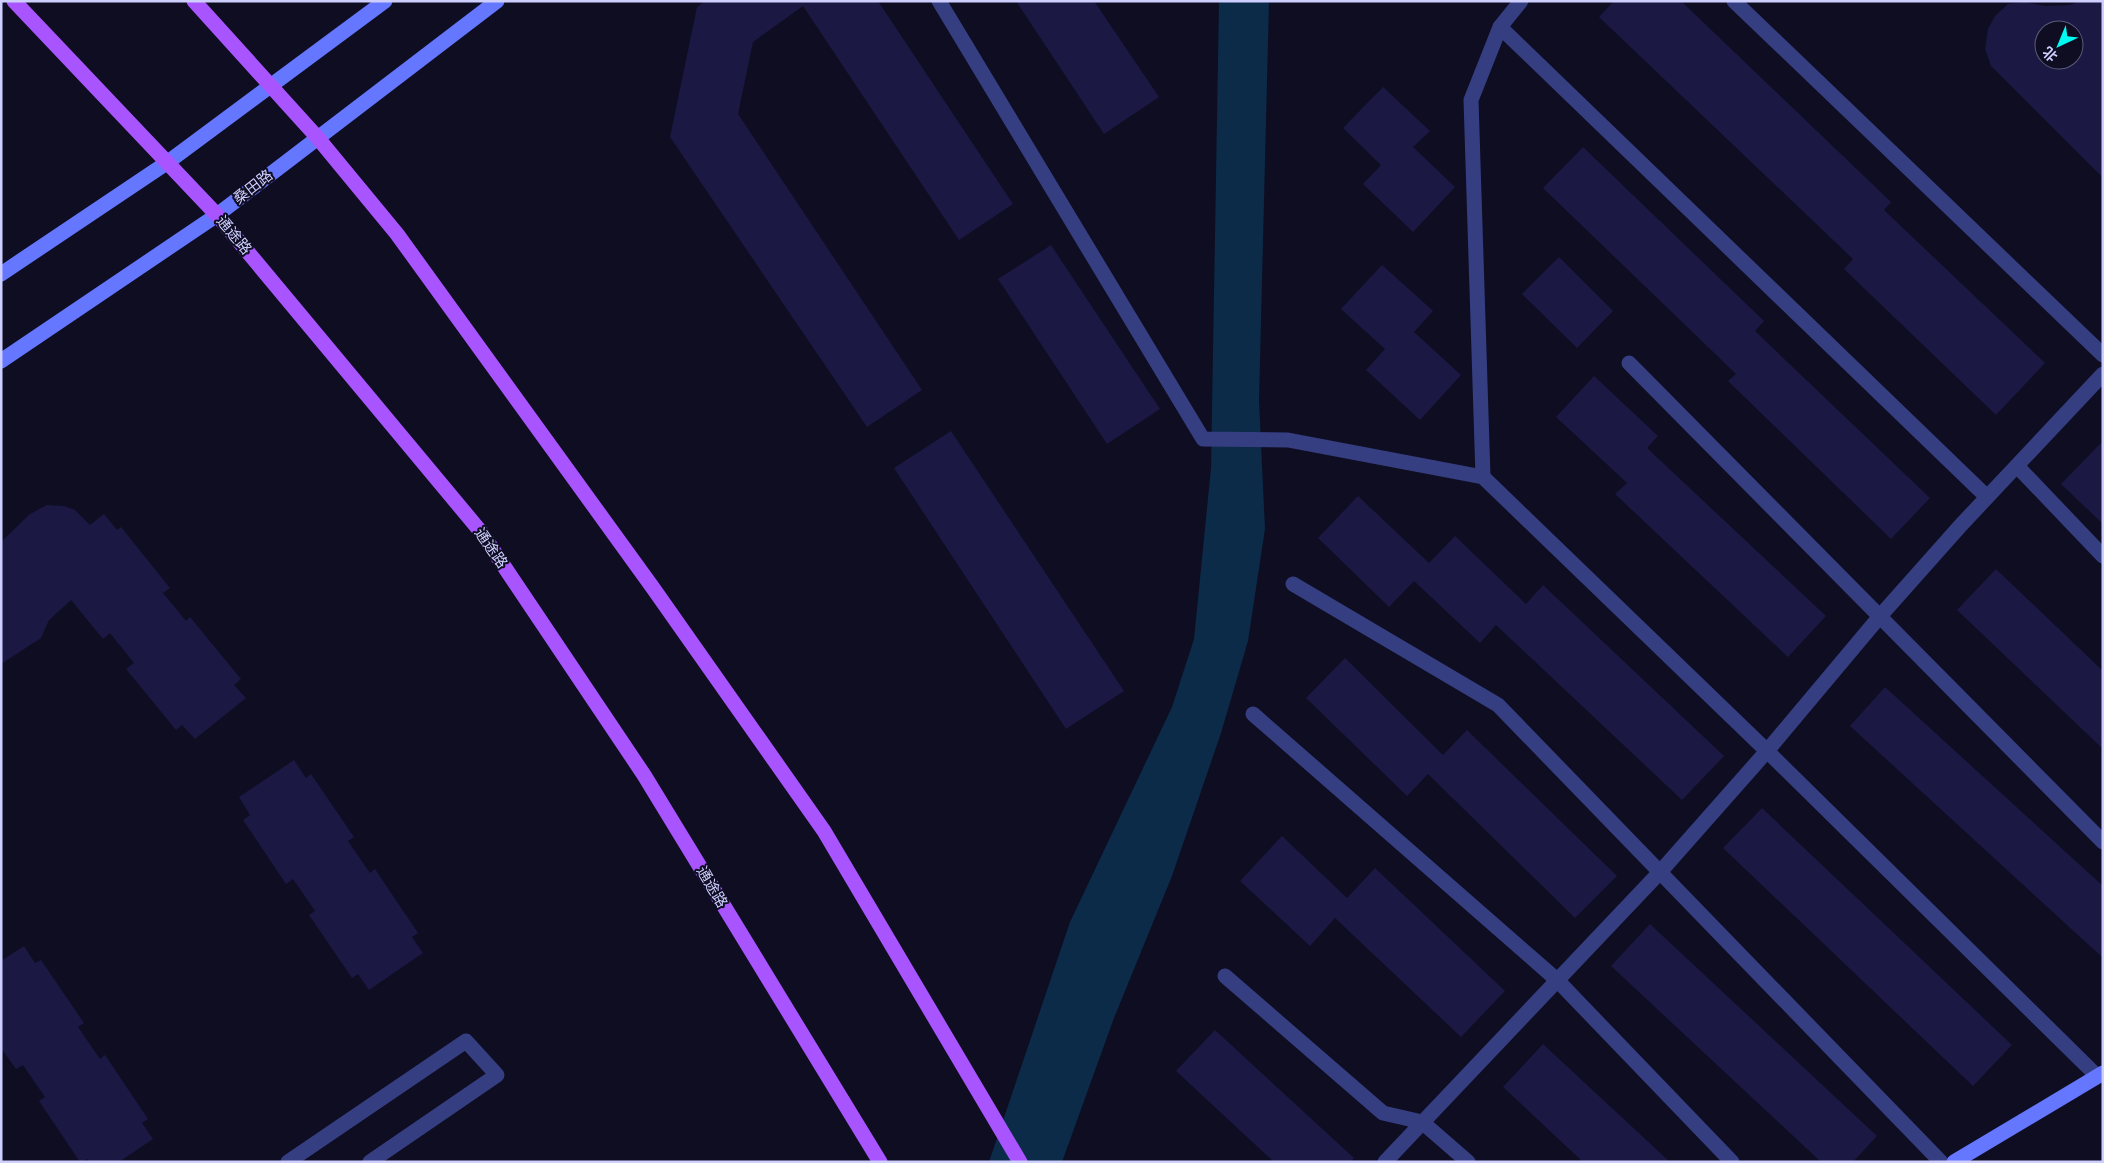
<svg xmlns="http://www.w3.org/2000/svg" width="2104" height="1163" font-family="Jost,'Noto Sans SC',sans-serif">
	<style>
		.water { fill: #0b2b48 }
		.building { fill: #1b1843; fill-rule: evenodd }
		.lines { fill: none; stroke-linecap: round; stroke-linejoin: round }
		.lane { stroke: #363e82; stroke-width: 15 }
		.street { stroke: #363e82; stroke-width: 15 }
		.secondary { stroke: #6576ff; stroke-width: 15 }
		.primary { stroke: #a955ff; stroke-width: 15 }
		.labels { text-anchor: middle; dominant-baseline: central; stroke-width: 4; stroke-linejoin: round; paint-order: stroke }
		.street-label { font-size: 15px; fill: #cecfff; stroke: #0e0d22 }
	</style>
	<rect width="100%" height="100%" fill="#0e0d22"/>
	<polygon class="water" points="1219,1 1269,1 1259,401 1265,529 1248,641 1221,733 1172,876 1114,1018 1062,1162 989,1162 1070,922 1172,707 1194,639 1211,468"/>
	<g class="building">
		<polygon points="705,1 878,1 1013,204 959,240 803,6 753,42 738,114 922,390 867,427 670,137 697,7"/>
		<polygon points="1016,1 1094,1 1159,97 1104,134"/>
		<polygon points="1614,1 1681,1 1891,202 1884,210 2045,363 1996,415 1844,269 1853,259 1599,17"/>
		<path d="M2080 1H2103V178L1991 66 1985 49 1988 29 1995 16 2008 4 2024 2 2046 6 2070 5ZM2044 30H2074V60H2044Z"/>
		<polygon points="1383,87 1430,131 1413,147 1455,187 1413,232 1363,184 1381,165 1343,128"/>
		<polygon points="1583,147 1764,321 1755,331 1930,498 1891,539 1728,381 1736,374 1543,188"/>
		<polygon points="1051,245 1160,409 1107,444 998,279"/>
		<polygon points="1559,257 1613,311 1577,348 1522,294"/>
		<polygon points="1382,265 1433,311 1414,332 1461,375 1420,420 1366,370 1385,349 1341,309"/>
		<polygon points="1594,376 1658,436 1647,448 1826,616 1788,657 1615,494 1627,483 1556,417"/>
		<polygon points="951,431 1124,691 1066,729 894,468"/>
		<polygon points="2101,443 2103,445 2103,524 2061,484"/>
		<polygon points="1358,496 1429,563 1455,536 1526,604 1543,585 1724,756 1682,800 1496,625 1480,643 1414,581 1389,607 1318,538"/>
		<polygon points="47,505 64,506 75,510 90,525 104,514 117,530 121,527 170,588 163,593 186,621 190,617 241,679 234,685 246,698 195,739 182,725 176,730 126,669 134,663 110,633 103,639 71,600 49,620 41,638 1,664 1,542 30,514"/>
		<polygon points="1996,569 2103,671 2103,749 1957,610"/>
		<polygon points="1345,658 1443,755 1467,730 1617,876 1575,918 1428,774 1407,796 1306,698"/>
		<polygon points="1885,687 2103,886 2103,958 1850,726"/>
		<polygon points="294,760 306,778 311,774 354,837 348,841 370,873 375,869 418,933 412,937 423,953 369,990 358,974 352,978 309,915 315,911 293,879 286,884 243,820 250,815 239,797"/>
		<polygon points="1762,808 2012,1045 1973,1086 1723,848"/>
		<polygon points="1282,836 1347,898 1375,868 1505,991 1461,1037 1335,918 1310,946 1240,881"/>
		<polygon points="1650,924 1877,1136 1853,1162 1821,1162 1611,966"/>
		<polygon points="24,946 35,963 41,960 84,1023 78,1027 100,1059 105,1055 148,1119 142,1123 153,1139 119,1162 90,1162 88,1159 80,1162 39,1101 45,1097 23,1065 16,1069 1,1048 1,961"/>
		<polygon points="1215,1030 1354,1158 1351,1162 1274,1162 1176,1071"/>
		<polygon points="1543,1044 1670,1162 1583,1162 1503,1087"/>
	</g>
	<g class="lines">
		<g class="lane">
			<polyline points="1734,1 2103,355"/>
			<polyline points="1500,27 1987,497"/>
			<polyline points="1629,363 2103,842"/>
			<polyline points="2017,466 2103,556"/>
			<polyline points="1483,477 1471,100 1500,27 1521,1"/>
			<polyline points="1293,584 1498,705 1941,1162"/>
			<polyline points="1253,714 1557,980 1732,1162"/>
			<polyline points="1225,976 1383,1113 1422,1122 1468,1162"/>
			<polyline points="1385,1162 1661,871 1767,751 1881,615 1961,525 2103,374"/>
		</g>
		<g class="street">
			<polyline points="939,1 1203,439 1288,440 1483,477 1767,751 2097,1076"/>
			<polyline points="288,1162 466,1041 497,1075 370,1162"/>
		</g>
		<g class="secondary">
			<polyline points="1,274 168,162 385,1"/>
			<polyline points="1,361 217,215 497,1"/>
			<polyline points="1954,1162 2103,1073"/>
		</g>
		<g class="primary">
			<polyline points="14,1 217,215 481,532 644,775 880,1162"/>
			<polyline points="194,1 317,137 397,234 653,588 824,831 1020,1162"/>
		</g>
	</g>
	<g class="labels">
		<g class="street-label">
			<text transform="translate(253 187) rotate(-38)">桑田路</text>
			<text transform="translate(234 235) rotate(50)">通途路</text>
			<text transform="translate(491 548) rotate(55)">通途路</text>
			<text transform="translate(712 887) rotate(59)">通途路</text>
		</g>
	</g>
	<rect width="2104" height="1163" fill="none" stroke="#cecfff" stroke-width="5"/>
	<g transform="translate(2059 45) rotate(224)"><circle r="24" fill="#0e0d22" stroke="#5b5b7a"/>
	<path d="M0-4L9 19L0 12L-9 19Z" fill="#00f9f0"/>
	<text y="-8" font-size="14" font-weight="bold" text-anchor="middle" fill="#cecfff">北</text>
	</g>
</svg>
